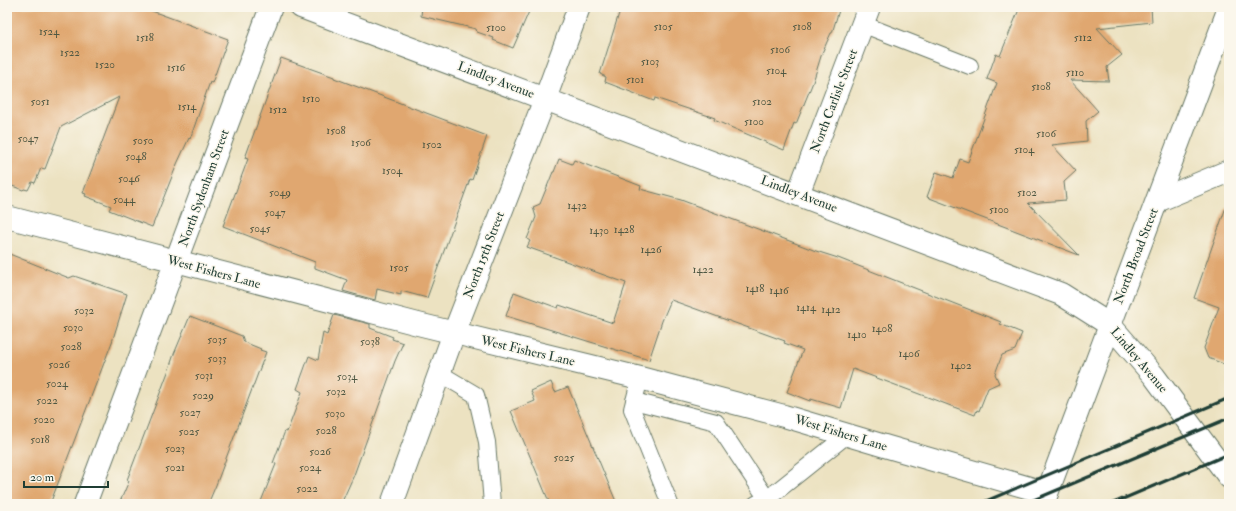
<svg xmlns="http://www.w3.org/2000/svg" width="1236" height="511" font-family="'IM FELL Double Pica',serif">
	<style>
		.building { fill: #e0a76f }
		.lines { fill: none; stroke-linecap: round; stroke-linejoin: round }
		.service-casing { stroke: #677765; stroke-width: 18 }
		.minor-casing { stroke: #677765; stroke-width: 24 }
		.primary-casing { stroke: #677765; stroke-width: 24 }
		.service { stroke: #fff; stroke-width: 16 }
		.minor { stroke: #fff; stroke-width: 22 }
		.primary { stroke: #fff; stroke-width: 22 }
		.rail { stroke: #1f3d34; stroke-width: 3 }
		.labels { text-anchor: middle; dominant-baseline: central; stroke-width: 3; stroke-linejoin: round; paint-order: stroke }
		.number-label { font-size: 11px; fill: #4f5843 }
		.street-label { font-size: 13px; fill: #1f3d34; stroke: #fbf7ec }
	</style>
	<rect width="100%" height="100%" fill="#fbf7ec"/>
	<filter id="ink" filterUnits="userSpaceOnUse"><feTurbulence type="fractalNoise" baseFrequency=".025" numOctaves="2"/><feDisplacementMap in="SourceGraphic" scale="8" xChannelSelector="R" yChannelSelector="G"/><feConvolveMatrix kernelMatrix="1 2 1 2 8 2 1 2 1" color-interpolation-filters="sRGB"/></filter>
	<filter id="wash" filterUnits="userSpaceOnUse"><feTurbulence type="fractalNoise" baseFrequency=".012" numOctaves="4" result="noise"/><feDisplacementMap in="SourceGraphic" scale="16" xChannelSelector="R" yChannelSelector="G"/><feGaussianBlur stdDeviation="0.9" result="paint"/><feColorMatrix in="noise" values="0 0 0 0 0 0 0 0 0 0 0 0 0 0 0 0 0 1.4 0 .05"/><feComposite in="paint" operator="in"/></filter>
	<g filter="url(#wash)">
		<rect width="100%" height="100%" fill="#ece2c1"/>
		<g id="blocks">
			<g class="building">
				<polygon points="7,7 141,7 228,39 212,83 210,82 190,139 189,138 177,164 152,227 109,210 111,206 85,196 86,194 83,193 119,97 61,127 45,169 41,168 35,183 32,182 28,190 24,189 23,190 7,184"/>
				<polygon points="422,7 531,7 513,48 493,40 494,38 477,32 476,29 421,16"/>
				<polygon points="621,7 840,7 832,33 831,33 822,53 813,82 796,124 794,123 784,150 714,120 715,118 655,98 654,101 605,82 606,77 600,74"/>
				<polygon points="1020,7 1151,7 1152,22 1097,28 1122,55 1107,67 1109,81 1070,80 1098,111 1086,121 1087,141 1052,145 1076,171 1064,182 1066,200 1028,203 1079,255 927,197 936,172 953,178 960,159 968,162 997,83 987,79 996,54 1000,56"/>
				<polygon points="281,58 334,77 334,78 487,136 472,180 470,179 427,298 401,291 401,295 377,289 375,300 343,291 347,280 315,268 315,262 223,226 248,159 245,158"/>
				<polygon points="559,159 572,164 574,160 641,186 640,189 681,200 816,251 838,258 1001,322 1000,324 1022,333 1015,350 1002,355 995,374 999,383 988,388 979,411 977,410 975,415 853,369 841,408 811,399 810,401 787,392 803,350 784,343 785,341 671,300 662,321 649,360 506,316 514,292 558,308 559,305 613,323 626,283 527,247 530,241 527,239 536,217 533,207 540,204 553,172 554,172"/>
				<polygon points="1226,207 1229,207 1229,366 1208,358 1204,348 1219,307 1194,298"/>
				<polygon points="7,253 69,278 74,276 127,294 112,342 50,504 7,504"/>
				<polygon points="334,315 370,324 370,328 393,337 392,339 403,343 395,361 354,475 341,504 260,504 276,464 273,463 285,431 287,432 302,392 297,389 309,356 318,360 323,333 327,335"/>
				<polygon points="190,316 242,336 244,342 261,349 260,350 266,352 216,485 208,504 119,504 129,481 127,480 168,372 174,354"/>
				<polygon points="551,382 555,392 568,387 617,504 550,504 511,411 535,401 531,391"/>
			</g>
		</g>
	</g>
	<g filter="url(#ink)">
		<use href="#blocks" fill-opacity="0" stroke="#677765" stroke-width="1"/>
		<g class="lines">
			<g class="service-casing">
				<g id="service">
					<polyline points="862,24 970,66"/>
					<polyline points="439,373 476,395 487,442 492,504"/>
					<polyline points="640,378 632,409 670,504"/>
					<polyline points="634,401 716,422 767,499"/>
					<polyline points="756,504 767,499 847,435"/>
				</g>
			</g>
			<g class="minor-casing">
				<g id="minor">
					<polyline points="301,7 1061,294 1110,325 1154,376 1229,477"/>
					<polyline points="798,194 869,7"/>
					<polyline points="1157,201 1229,171"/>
					<polyline points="7,217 418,324 640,378 784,416 888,447 1047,493"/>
					<polyline points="85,504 271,7"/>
					<polyline points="392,504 454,333 545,99 579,7"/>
				</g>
			</g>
			<g class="primary-casing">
				<polyline id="primary" points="1043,504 1229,8"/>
			</g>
			<use href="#service" class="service"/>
			<use href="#minor" class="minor"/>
			<use href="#primary" class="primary"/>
			<g class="rail">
				<polyline points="979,504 1229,398"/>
				<polyline points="1024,504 1229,418"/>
				<polyline points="1111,504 1229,454"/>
			</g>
		</g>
	</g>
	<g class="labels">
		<g class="number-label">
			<text x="663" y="26">5105</text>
			<text x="802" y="26">5108</text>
			<text x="496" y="27">5100</text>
			<text x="49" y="31">1524</text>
			<text x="145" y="37">1518</text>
			<text x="1083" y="37">5112</text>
			<text x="780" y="49">5106</text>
			<text x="70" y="52">1522</text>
			<text x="650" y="61">5103</text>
			<text x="105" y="64">1520</text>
			<text x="176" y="67">1516</text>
			<text x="776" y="70">5104</text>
			<text x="1075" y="72">5110</text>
			<text x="635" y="79">5101</text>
			<text x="1041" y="86">5108</text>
			<text x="311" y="98">1510</text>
			<text x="40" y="101">5051</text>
			<text x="762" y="101">5102</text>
			<text x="187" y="106">1514</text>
			<text x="278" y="109">1512</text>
			<text x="754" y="121">5100</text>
			<text x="336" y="130">1508</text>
			<text x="1046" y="133">5106</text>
			<text x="28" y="138">5047</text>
			<text x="143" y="140">5050</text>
			<text x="361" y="142">1506</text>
			<text x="432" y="144">1502</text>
			<text x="1024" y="149">5104</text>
			<text x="136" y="156">5048</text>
			<text x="392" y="170">1504</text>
			<text x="129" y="178">5046</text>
			<text x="280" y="192">5049</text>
			<text x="1027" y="192">5102</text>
			<text x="124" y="199">5044</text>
			<text x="577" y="205">1432</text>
			<text x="999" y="209">5100</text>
			<text x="275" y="212">5047</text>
			<text x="260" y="228">5045</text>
			<text x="624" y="229">1428</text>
			<text x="599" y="230">1430</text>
			<text x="651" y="249">1426</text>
			<text x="399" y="267">1505</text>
			<text x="703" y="269">1422</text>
			<text x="755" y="288">1418</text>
			<text x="779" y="290">1416</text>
			<text x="806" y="307">1414</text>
			<text x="831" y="309">1412</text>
			<text x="84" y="310">5032</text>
			<text x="73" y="327">5030</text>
			<text x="882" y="328">1408</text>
			<text x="857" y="334">1410</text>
			<text x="217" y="339">5035</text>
			<text x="370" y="341">5038</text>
			<text x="71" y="346">5028</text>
			<text x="909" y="353">1406</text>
			<text x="217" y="358">5033</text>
			<text x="59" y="364">5026</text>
			<text x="961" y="365">1402</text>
			<text x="204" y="375">5031</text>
			<text x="347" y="376">5034</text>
			<text x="57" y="383">5024</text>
			<text x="336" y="391">5032</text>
			<text x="203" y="395">5029</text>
			<text x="47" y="400">5022</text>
			<text x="190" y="412">5027</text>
			<text x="335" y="413">5030</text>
			<text x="44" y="419">5020</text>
			<text x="326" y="430">5028</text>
			<text x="189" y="431">5025</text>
			<text x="40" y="439">5018</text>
			<text x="175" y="448">5023</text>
			<text x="320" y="451">5026</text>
			<text x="564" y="457">5025</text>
			<text x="175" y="467">5021</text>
			<text x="310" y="467">5024</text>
			<text x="307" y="488">5022</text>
		</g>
		<g class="street-label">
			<text transform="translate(496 80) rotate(21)">Lindley Avenue</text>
			<text transform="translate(834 101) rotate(-69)">North Carlisle Street</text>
			<text transform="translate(204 188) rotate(-70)">North Sydenham Street</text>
			<text transform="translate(799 194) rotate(21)">Lindley Avenue</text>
			<text transform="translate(484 255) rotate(-69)">North 15th Street</text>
			<text transform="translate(1136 256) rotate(-69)">North Broad Street</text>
			<text transform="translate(214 272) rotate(15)">West Fishers Lane</text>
			<text transform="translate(528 351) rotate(13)">West Fishers Lane</text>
			<text transform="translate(1139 360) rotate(50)">Lindley Avenue</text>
			<text transform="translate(841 433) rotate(17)">West Fishers Lane</text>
		</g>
	</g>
	<rect width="1236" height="511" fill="none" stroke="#fbf7ec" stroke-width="24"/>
	<path d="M24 481v6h84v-6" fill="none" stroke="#1f3d34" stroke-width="2"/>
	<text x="30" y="481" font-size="12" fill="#1f3d34" stroke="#fbf7ec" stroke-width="3" paint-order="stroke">20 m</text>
</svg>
